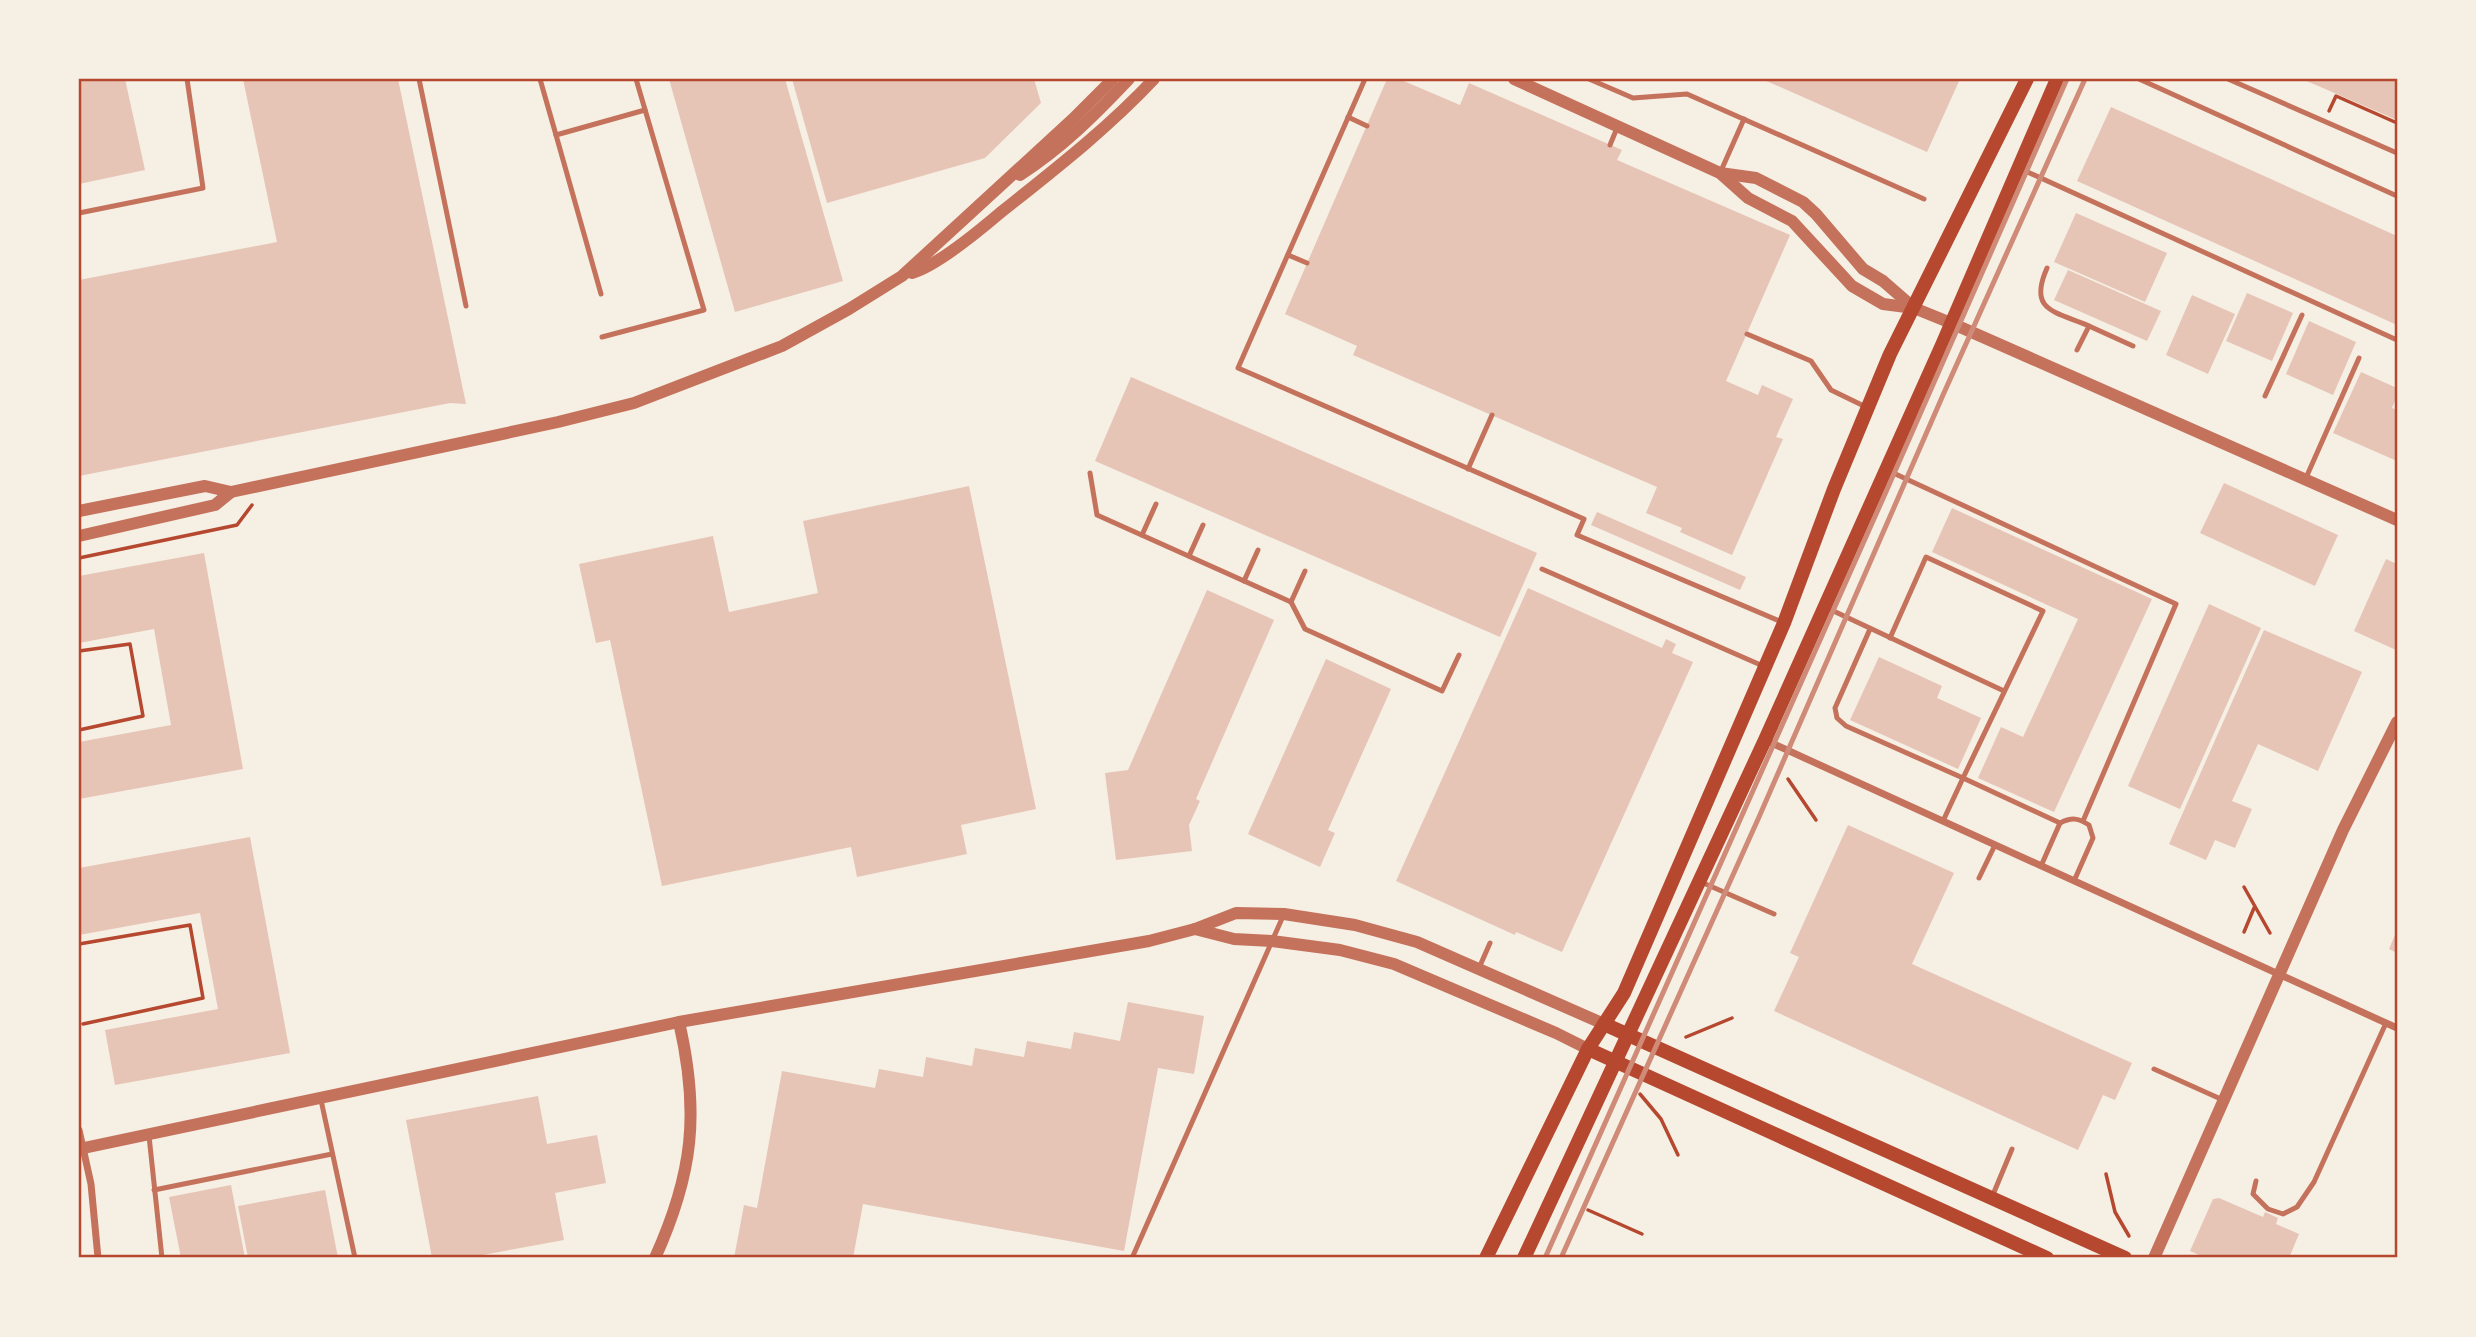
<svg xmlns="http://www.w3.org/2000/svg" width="2476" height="1337" font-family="Arial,sans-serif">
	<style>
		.building { fill: #e6c5b7 }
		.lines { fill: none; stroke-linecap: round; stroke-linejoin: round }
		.path { stroke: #b5482f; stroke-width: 3.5 }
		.service { stroke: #c5725c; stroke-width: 5 }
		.minor { stroke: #c5725c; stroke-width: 7 }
		.tertiary { stroke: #c5725c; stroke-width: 12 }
		.secondary { stroke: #b5482f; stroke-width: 14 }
		.rail { stroke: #cf8b77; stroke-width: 5 }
		.neatline { fill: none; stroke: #b5482f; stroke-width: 2.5 }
	</style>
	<rect width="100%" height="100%" fill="#f6efe4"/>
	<g class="building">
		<polygon points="79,79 125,79 145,170 79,184"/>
		<polygon points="243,79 398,79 466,404 450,403 79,476 79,280 277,242"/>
		<polygon points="669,79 785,79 843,281 735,312"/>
		<polygon points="792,79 1034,79 1041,103 985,158 827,203"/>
		<polygon points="1387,79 1399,79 1460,105 1469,83 1622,150 1617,160 1790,235 1726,381 1758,395 1762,385 1793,399 1776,437 1783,439 1732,555 1680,532 1682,528 1646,513 1657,487 1353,355 1357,346 1285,314"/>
		<polygon points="1762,79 1960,79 1927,152"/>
		<polygon points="2302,79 2397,79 2397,120"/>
		<polygon points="2111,107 2397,236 2397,325 2077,181"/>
		<polygon points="2076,213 2167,253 2145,302 2054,262"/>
		<polygon points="2068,270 2161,311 2147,341 2054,300"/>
		<polygon points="2247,293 2293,313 2272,361 2226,341"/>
		<polygon points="2192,295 2235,314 2208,374 2166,355"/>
		<polygon points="2309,321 2356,342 2333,395 2286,374"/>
		<polygon points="2361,372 2397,388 2397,396 2392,408 2397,410 2397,461 2333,433"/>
		<polygon points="1131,377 1537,553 1500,637 1095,461"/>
		<polygon points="2224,483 2338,535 2315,586 2200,533"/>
		<polygon points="969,486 1036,809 961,825 967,854 857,877 851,847 662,886 610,640 596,643 579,564 713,536 729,612 818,593 803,521"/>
		<polygon points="1952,508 2152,599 2054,812 1978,778 2001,727 2023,737 2078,619 1932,552"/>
		<polygon points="1597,512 1746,577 1740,590 1591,525"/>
		<polygon points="204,553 243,769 79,799 79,742 171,725 154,629 79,643 79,576"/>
		<polygon points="2386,559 2397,564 2396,650 2354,631"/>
		<polygon points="1528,588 1662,648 1666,639 1676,644 1672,653 1693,662 1562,952 1516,932 1515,935 1396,881"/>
		<polygon points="1207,590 1274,620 1196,799 1200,801 1189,825 1192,851 1116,860 1105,773 1128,770"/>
		<polygon points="2209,604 2261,628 2180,809 2128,786"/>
		<polygon points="2264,630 2362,672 2318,771 2258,744 2232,801 2252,809 2235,848 2215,840 2206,860 2169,844"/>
		<polygon points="1879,657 1942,686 1937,698 1981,718 1958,769 1850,720"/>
		<polygon points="1326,659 1391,689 1328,830 1335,833 1320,867 1248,834"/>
		<polygon points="1848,825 1954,873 1912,964 2132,1063 2115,1100 2103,1095 2078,1150 1774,1011 1799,957 1790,953"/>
		<polygon points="250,837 290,1053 115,1085 105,1030 218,1009 200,913 79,935 79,868"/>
		<polygon points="2397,930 2397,953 2389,949"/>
		<polygon points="1128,1002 1204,1016 1194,1074 1158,1068 1124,1251 863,1204 853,1258 734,1258 744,1205 757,1208 782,1071 875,1088 879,1069 923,1077 926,1057 972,1066 975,1048 1024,1057 1027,1041 1071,1049 1074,1032 1120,1041"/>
		<polygon points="538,1096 547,1144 597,1135 606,1183 555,1193 564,1240 466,1258 432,1258 406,1120"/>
		<polygon points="231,1185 245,1258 181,1258 169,1197"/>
		<polygon points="325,1190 338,1258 248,1258 238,1206"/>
		<polygon points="2219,1198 2263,1217 2265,1212 2278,1218 2276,1224 2299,1234 2289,1258 2206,1258 2190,1251 2213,1199"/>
	</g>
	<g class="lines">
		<g class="path">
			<polyline points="2329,111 2336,96 2397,123"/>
			<polyline points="79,558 237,525 252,505"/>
			<polyline points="79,651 130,644 143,716 79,730"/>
			<polyline points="1788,779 1816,820"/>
			<polyline points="2244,887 2270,933"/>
			<polyline points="2244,932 2254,908"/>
			<polyline points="79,944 190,925 203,998 83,1024"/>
			<polyline points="1686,1037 1732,1018"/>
			<polyline points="1640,1094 1661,1119 1678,1155"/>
			<polyline points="2106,1174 2115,1212 2129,1236"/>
			<polyline points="1588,1210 1642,1234"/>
		</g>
		<g class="service">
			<polyline points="419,79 466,306"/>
			<polyline points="540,79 556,135"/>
			<polyline points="1365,79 1238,368 1584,519 1577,535 1784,623"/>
			<polyline points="1589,79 1633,98 1687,94 1924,199"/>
			<polyline points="2139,79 2397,196"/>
			<polyline points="2228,79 2397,153"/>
			<polyline points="1348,117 1367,126"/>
			<polyline points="1610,145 1617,128"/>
			<polyline points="2021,169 2397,340"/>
			<polyline points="1720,173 1744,119"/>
			<polyline points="79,213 203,188 187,79"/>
			<polyline points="1288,255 1307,263"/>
			<path d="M2047 268C2028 311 2054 311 2089 326L2077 350"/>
			<polyline points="601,294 556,135 645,110"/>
			<polyline points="2089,326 2133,346"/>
			<polyline points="1747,334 1811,361 1831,390 1866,407"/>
			<polyline points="602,337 704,310 636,79"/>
			<polyline points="2265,396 2302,315"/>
			<polyline points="1468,469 1492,415"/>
			<polyline points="1889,471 2176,604 2083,821"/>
			<polyline points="1090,473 1097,515 1291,602 1305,629 1442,691 1459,655"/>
			<polyline points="2305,480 2359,358"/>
			<polyline points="1142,535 1156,504"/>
			<polyline points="1189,556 1203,525"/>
			<polyline points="1542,569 1763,666"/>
			<polyline points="1244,581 1258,550"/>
			<polyline points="1291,602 1305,571"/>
			<polyline points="1827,608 2004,691"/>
			<polyline points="1870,629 1835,708 1837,718 1846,726 1963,778 1943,821"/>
			<polyline points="1890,638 1926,557 2043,611 1963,778 2060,823"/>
			<path d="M2041 866 2060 823C2072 817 2078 818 2089 825L2093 838 2074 881"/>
			<polyline points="1979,878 1995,845"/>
			<polyline points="1701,882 1774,914"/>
			<polyline points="1479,968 1490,943"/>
			<polyline points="2154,1069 2223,1100"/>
			<polyline points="321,1100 355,1258"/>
			<polyline points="149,1136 162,1258"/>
			<polyline points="2256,1181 2253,1194 2268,1209 2283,1214 2297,1207 2314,1182 2386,1023"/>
			<polyline points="154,1190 332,1154"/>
			<polyline points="1992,1197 2012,1149"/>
			<polyline points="1132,1258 1284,914"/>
		</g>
		<g class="minor">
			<polyline points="1765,740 2397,1028"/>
			<polyline points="79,1130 91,1184 98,1258"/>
		</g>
		<g class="tertiary">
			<polyline points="1514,79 1720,173 1748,198 1792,221 1852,286 1883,304 1914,308 1951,323 2397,520"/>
			<polyline points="1720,173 1756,178 1803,202 1816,214 1863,269 1883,281 1914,308"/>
			<path d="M1020 175C1062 148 1095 115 1129 79"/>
			<path d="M912 273C936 266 980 230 1000 213 1054 170 1107 129 1154 79"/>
			<polyline points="79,511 205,486 231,492 558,422 634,403 782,346 849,309 902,276 1073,119 1113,79"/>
			<polyline points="79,536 215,505 231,492"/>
			<polyline points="1195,929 1234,939 1272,941 1340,950 1394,964 1556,1033 1588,1049"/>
			<polyline points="79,1149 679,1022 1149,941 1195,929 1236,913 1284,914 1355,925 1417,942 1604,1024"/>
			<path d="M655 1258C693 1174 700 1113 679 1022"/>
			<polyline points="2154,1258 2343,830 2397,722"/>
		</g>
		<g class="secondary">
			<polyline points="1604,1024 2125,1258"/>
			<polyline points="1588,1049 2047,1258"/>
			<polyline points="1486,1258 1588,1049 1624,993 1784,623 1834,489 1890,354 2027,79"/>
			<polyline points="1524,1258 1765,740 1942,345 2057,79"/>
		</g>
		<g class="rail">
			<polyline points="1545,1258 1885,494 2067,79"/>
			<polyline points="1561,1258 1759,817 1943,395 2085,79"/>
		</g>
	</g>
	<rect width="2476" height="1337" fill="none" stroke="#f6efe4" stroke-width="161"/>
	<rect x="80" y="80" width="2316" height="1176" class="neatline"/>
</svg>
